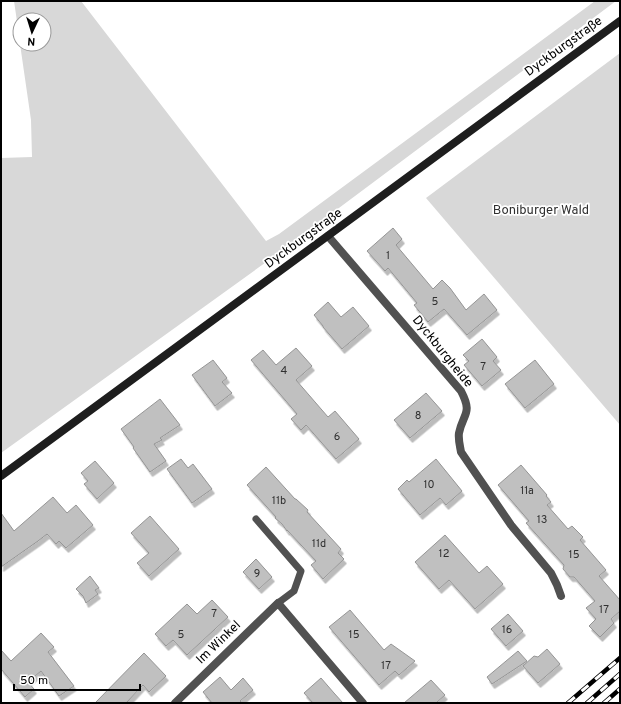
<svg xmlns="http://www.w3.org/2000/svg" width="621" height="704" font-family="Overpass,sans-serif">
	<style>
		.green { fill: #d8d8d8 }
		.building { fill: #c0c0c0; stroke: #959595; filter: url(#shadow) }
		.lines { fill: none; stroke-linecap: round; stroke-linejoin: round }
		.lane { stroke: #515151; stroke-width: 7 }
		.street { stroke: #515151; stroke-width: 8 }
		.secondary { stroke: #1e1e1e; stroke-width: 8 }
		.rail-casing { stroke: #000; stroke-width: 4.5 }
		.rail { stroke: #fff; stroke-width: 3; stroke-dasharray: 9; stroke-linecap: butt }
		.labels { text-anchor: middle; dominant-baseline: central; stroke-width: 3.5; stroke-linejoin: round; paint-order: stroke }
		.number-label { font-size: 11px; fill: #303030 }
		.street-label { font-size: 13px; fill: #000; stroke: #fff }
		.park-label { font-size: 13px; fill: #2f2f2f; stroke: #fff }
	</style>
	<defs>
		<filter id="shadow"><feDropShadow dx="2.5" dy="4.5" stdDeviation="0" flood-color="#0004"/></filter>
	</defs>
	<rect width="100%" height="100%" fill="#fff"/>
	<g class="green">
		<polygon points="14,1 81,1 266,241 279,234 595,1 616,1 276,255 1,453 1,158 32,157 31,120 20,44 44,44 44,20 20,20 20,42"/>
		<polygon points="620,53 620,425 426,198"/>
	</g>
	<g class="building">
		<polygon points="393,228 402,239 396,245 433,289 442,280 450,288 466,310 484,294 497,310 467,335 444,309 428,322 414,305 417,303 388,268 385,271 367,251"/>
		<polygon points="328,302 341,317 353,307 369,326 342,349 323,327 323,326 314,315"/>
		<polygon points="482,339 497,357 493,361 501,370 482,386 464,365 469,361 463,355"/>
		<polygon points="296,348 312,366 296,380 328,417 335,411 359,439 336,459 306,425 301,430 291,419 297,414 251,360 263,350 276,365"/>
		<polygon points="213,360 227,378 222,382 232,393 215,406 192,375"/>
		<polygon points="535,360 554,384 525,408 505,384"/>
		<polygon points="426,393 442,411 410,438 394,420"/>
		<polygon points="160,399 180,425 160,438 162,440 154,444 166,461 150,472 133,448 134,447 121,429"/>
		<polygon points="181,459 188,468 193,464 212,489 192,503 167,469"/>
		<polygon points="436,459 462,491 446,505 440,498 420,515 398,489 407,480 409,482"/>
		<polygon points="95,461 114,483 97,499 84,484 88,481 81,473"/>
		<polygon points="521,465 547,495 546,496 551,502 547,505 568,529 572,526 583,537 580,540 606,570 599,576 620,600 620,611 611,619 614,623 600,637 589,626 596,619 586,608 595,601 574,577 570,577 563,569 564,565 526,523 529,521 498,485"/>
		<polygon points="266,467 295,499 296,499 308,510 307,512 341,549 338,553 344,559 323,579 311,565 316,561 287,530 287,531 282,524 275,518 276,517 247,485"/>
		<polygon points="53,497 67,513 76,505 93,525 66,548 59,541 56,544 47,534 38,541 1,567 1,513 14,531"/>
		<polygon points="150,516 179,549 149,576 137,563 149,553 131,533"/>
		<polygon points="445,535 479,573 487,566 503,584 475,609 449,580 439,589 415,562"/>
		<polygon points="256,559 272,577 259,589 243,572"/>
		<polygon points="90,576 99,588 95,590 98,594 86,603 83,596 76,589"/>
		<polygon points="212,600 228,617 187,655 173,640 166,646 155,634 187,604 197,614"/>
		<polygon points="350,610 384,650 391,644 415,661 399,675 395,671 379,685 329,627"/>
		<polygon points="508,614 523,631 506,646 491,629"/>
		<polygon points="41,633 54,647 48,652 74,686 59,696 41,671 28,682 34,689 25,697 1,669 1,650 11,661"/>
		<polygon points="547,649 560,664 538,683 523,666 534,656 538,657"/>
		<polygon points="518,651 527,661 492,684 487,677"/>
		<polygon points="144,653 166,676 149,692 143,685 126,703 95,703"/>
		<polygon points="220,677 231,690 243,678 253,690 240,701 242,703 212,703 203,692"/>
		<polygon points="321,678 334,693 343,703 313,703 304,693"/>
		<polygon points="431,680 445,695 436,703 404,703"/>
	</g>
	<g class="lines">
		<polyline class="lane" points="256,519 301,571 294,591 278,603"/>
		<g class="street">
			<path d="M328 236 461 391C473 414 463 413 459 433 458 439 460 446 461 452L511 525 551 573 557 585 561 596"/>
			<polyline points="175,703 278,603 363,703"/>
		</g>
		<polyline class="secondary" points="1,476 620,21"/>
		<g class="rail-casing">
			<g id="rail">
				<polyline points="568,703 620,658"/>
				<polyline points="587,703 620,674"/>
				<polyline points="604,703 620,689"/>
			</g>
		</g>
		<use href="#rail" class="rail"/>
	</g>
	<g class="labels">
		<g class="number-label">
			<text x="388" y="256">1</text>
			<text x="435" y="302">5</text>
			<text x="483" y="367">7</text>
			<text x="284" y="371">4</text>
			<text x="418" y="416">8</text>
			<text x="337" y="437">6</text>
			<text x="429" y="485">10</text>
			<text x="527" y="491">11a</text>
			<text x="279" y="501">11b</text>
			<text x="542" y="520">13</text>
			<text x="319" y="544">11d</text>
			<text x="444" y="554">12</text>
			<text x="574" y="555">15</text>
			<text x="257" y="574">9</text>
			<text x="604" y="610">17</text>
			<text x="214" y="614">7</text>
			<text x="507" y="630">16</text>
			<text x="181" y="635">5</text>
			<text x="354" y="635">15</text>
			<text x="386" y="666">17</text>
		</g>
		<g class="street-label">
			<text transform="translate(564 47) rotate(-36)">Dyckburgstraße</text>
			<text transform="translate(304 239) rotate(-36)">Dyckburgstraße</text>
			<text transform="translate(442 352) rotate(51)">Dyckburgheide</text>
			<text transform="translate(219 643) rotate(-44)">Im Winkel</text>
		</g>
		<g class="park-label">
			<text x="541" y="211">Boniburger Wald</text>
		</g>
	</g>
	<rect width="621" height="704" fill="none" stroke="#000000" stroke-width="4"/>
	<g transform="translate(32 32) rotate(184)"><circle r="19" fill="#ffffff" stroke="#999999"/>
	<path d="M0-3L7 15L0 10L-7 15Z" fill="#000000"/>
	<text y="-6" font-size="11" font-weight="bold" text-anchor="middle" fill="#000000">N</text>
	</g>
	<path d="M14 684v6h126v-6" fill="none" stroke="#000000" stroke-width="2"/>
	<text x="20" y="684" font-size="12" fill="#000000" stroke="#ffffff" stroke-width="3" paint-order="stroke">50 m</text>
</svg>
